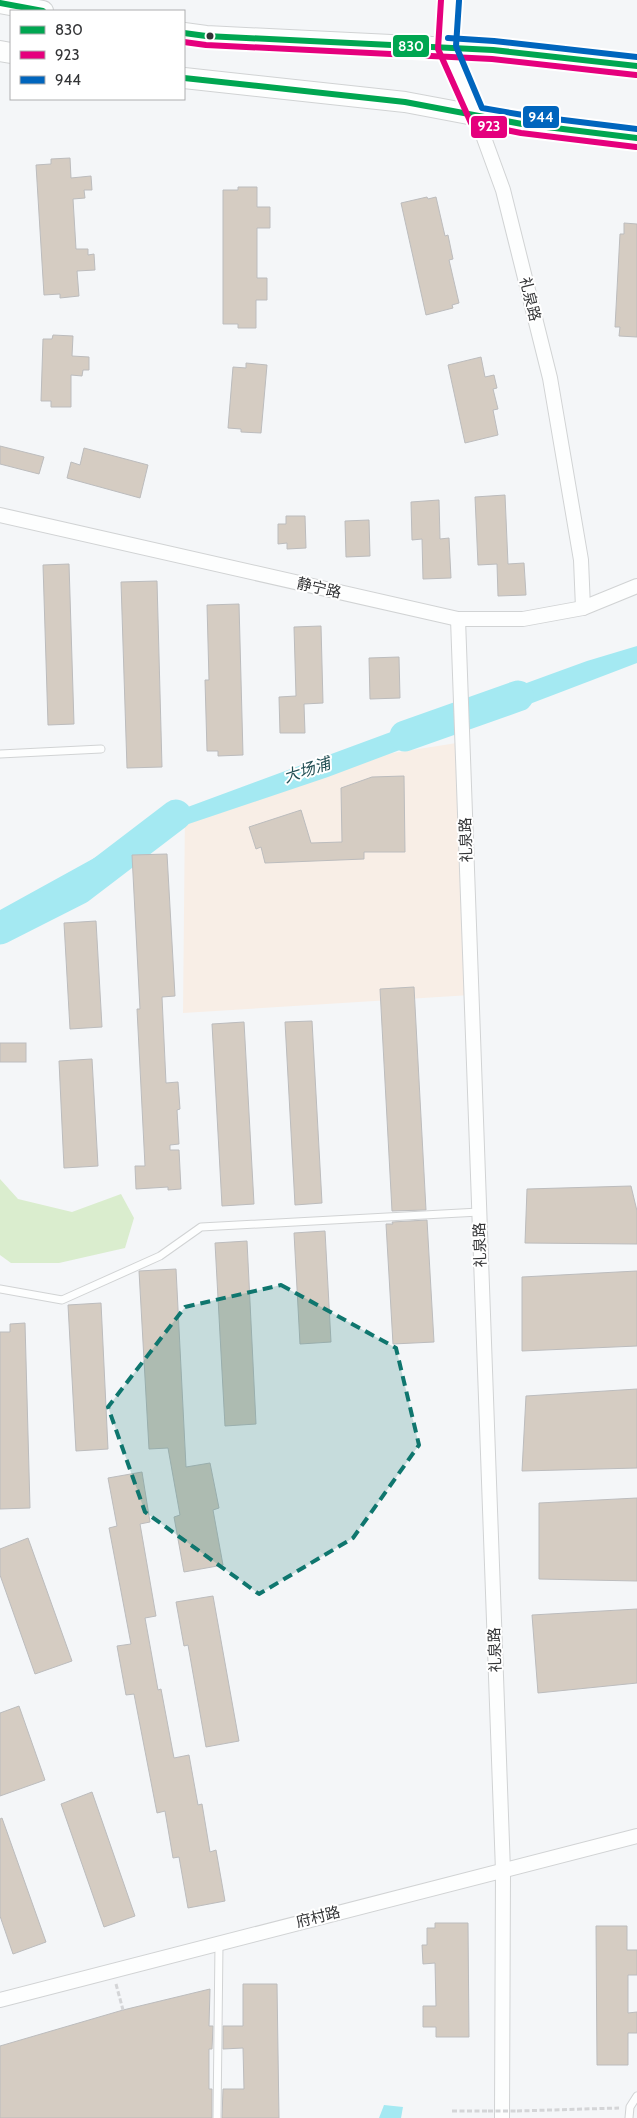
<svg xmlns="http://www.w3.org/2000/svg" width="637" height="2118" font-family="Cabin,'Noto Sans SC',sans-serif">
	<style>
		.education { fill: #f8eee6 }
		.green { fill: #daedce }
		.water { fill: #a4e9f2 }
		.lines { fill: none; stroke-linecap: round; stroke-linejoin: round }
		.river { stroke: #a4e9f2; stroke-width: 31 }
		.building { fill: #d5ccc2; stroke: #bcbcbd }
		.service-casing { stroke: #d1d3d4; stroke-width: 9 }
		.minor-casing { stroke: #d1d3d4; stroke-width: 16 }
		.secondary-casing { stroke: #d1d3d4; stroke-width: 22 }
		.path { stroke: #d4d5d7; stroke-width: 3; stroke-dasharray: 5 2.5; stroke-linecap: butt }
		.service { stroke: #fdfefe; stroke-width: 7 }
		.minor { stroke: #fdfefe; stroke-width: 14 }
		.secondary { stroke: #fdfefe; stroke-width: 20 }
		.path-bridge { stroke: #d4d5d7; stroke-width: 3; stroke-dasharray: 5 2.5; stroke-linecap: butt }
		.bus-1-casing { stroke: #fff; stroke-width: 10 }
		.bus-2-casing { stroke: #fff; stroke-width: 10 }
		.bus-3-casing { stroke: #fff; stroke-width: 10 }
		.bus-1 { stroke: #00a651; stroke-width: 6 }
		.bus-2 { stroke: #e5007d; stroke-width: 6 }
		.bus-3 { stroke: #0065bd; stroke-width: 6 }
		.marked { fill: #0f766e; fill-opacity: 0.2; stroke: #0f766e; stroke-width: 4; stroke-dasharray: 10 6; stroke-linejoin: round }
		.bus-dot { fill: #333436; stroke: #fff; stroke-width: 2 }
		.labels { text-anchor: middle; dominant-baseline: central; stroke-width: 4; stroke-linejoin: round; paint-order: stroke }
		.street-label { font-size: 15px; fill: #333436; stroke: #fff }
		.water-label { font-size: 16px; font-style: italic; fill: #214e53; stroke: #fff }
		.line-badge { stroke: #fff; stroke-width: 2 }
		.badge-label { font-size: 14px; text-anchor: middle; font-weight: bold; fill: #fff }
	</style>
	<rect width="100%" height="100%" fill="#f4f6f8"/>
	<polygon class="education" points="463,742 471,995 183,1013 185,808 329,763"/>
	<polygon class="green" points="0,1179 18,1199 72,1212 121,1194 134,1218 125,1248 59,1263 11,1263 0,1255"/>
	<g class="water">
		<polygon points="637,646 637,663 477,724 477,701 587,661"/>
		<polygon points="445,712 445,733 328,777 144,839 79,889 0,929 0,910 185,808"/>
		<polygon points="384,2105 403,2107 401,2118 379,2118"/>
	</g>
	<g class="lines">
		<g class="river">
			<polyline points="405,736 518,696"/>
			<polyline points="0,929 79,889 176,815"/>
		</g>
	</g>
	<g class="building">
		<polygon points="70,158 71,178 91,176 92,190 84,190 85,198 73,199 76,249 88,249 88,255 94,254 95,270 77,271 79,296 60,298 60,294 44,295 36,165 51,164 51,159"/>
		<polygon points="238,187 257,187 257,207 270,207 270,228 257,228 257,278 267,278 267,300 256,300 256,328 238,328 238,324 223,324 223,190 238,190"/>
		<polygon points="427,197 428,199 436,197 445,236 448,235 453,259 449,260 459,303 452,305 453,308 426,315 401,203"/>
		<polygon points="624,223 637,224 637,337 619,336 620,327 615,327 620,234 624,234"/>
		<polygon points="53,335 73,336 72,356 89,357 89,370 83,370 82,376 71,375 71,407 51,407 51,401 41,401 43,339 52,339"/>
		<polygon points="481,357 485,377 494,375 497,388 493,389 498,409 493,410 498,435 465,443 448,365"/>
		<polygon points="246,363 267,365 261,433 241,432 241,429 228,428 233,367 246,368"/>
		<polygon points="0,446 44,457 39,474 0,464"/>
		<polygon points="84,448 148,465 140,498 67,478 71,462 80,465"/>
		<polygon points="505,495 508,564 524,563 526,595 498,596 497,564 478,565 475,497"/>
		<polygon points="439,500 440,539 449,538 451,578 423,579 422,539 412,540 411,502"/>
		<polygon points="286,516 305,516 306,548 287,549 287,543 278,544 278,524 286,524"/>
		<polygon points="369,520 370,556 346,557 345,521"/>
		<polygon points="69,564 74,724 48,725 43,565"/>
		<polygon points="157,581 162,767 127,768 121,582"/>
		<polygon points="239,604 243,755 218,756 218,751 207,751 205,680 209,680 207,605"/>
		<polygon points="321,626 323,703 304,704 305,733 280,733 279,697 296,696 294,627"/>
		<polygon points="399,657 400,698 370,699 369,658"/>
		<polygon points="404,776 405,852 364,852 364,859 265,863 261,847 256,849 249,827 301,810 311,843 342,842 341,788 372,777"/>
		<polygon points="167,854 175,996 162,997 166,1083 178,1082 180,1109 177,1110 179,1144 170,1145 170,1150 179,1150 181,1189 168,1190 168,1187 136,1189 135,1166 145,1166 137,1009 140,1009 132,855"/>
		<polygon points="96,921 102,1027 70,1029 64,923"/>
		<polygon points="414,987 426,1210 392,1211 380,989"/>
		<polygon points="312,1021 322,1203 295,1205 285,1022"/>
		<polygon points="244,1022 254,1204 222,1206 212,1024"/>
		<rect x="0" y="1043" width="26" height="19"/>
		<polygon points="92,1059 98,1166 64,1168 59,1061"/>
		<polygon points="631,1186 637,1211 637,1244 525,1243 527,1189"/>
		<polygon points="427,1220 434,1342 393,1344 386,1224 393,1224 392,1222"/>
		<polygon points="325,1231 331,1342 300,1344 294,1233"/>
		<polygon points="247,1241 256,1424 225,1426 215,1243"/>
		<polygon points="176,1269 186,1467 210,1463 219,1508 213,1510 223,1565 184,1572 174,1517 180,1515 168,1448 149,1449 139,1271"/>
		<polygon points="637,1271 637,1346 522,1351 522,1277"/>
		<polygon points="101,1303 108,1449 76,1451 68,1305"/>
		<polygon points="25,1323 30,1508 0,1509 0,1332 10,1332 10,1324"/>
		<polygon points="637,1389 637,1468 522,1471 526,1396"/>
		<polygon points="142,1472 150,1522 140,1524 156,1616 145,1618 158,1690 161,1689 174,1758 189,1755 198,1805 202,1804 210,1852 216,1850 225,1901 188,1908 179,1857 173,1858 165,1811 157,1813 134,1694 126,1695 117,1646 131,1644 109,1528 117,1526 108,1478"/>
		<polygon points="637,1498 637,1581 539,1579 539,1503"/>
		<polygon points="28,1538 72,1661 35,1674 0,1575 0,1549"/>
		<polygon points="213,1596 239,1741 206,1747 188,1645 184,1646 176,1602"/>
		<polygon points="637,1609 637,1683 538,1693 532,1615"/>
		<polygon points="19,1706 45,1780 0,1796 0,1713"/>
		<polygon points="92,1792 135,1916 104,1927 61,1804"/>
		<polygon points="2,1818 46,1942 13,1954 0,1916 0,1819"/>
		<polygon points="435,1923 468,1923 469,2037 436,2037 436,2027 423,2027 423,2006 436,2006 435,1963 423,1964 422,1945 427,1945 427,1928 435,1928"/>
		<polygon points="596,1926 627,1926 627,1950 637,1950 637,1975 628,1975 628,2013 637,2012 637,2033 628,2033 628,2065 597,2065"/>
		<polygon points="243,1984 277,1984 279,2118 222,2118 223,2089 244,2089 243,2048 223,2049 223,2026 243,2026"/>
		<polygon points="210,1989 209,2026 213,2026 212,2049 209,2049 209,2089 212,2089 212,2118 0,2118 0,2046 123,2010"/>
	</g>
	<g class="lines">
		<g class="service-casing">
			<g id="service">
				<polyline points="0,754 101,749"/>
				<polyline points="0,1289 62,1300 160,1256 201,1227 479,1212"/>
				<polyline points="217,2118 219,1944"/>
				<polyline points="629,2118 630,2107 637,2096"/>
			</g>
		</g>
		<g class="minor-casing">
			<g id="minor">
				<polyline points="450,0 447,47 476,116 503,190 550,378 581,560 583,608"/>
				<polyline points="0,515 458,619 523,619 583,608 637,586"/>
				<polyline points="458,619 503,1871 502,2118"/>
				<polyline points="0,2000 637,1836"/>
			</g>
		</g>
		<g class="secondary-casing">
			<g id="secondary">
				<polyline points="0,3 43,11"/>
				<polyline points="184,33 206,36 493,50 637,66"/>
				<polyline points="0,51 11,53"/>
				<polyline points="184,78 405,102 522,124 637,138"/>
			</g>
		</g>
		<g class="path">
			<polyline points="116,1984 123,2010"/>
			<polyline points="452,2111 488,2111"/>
			<polyline points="517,2111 619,2108"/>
		</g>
		<use href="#service" class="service"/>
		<use href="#minor" class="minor"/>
		<use href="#secondary" class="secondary"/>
		<polyline class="path-bridge" points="488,2111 517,2111"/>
		<g class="bus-1-casing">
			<g id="bus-1">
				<polyline points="0,3 43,11"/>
				<polyline points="184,33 206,36 493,50 637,66"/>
				<polyline points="184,78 405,102 522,124 637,138"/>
			</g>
		</g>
		<g class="bus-2-casing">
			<g id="bus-2">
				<polyline points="441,0 438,49 471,123 521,133 636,147"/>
				<polyline points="184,42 206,45 492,59 636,75"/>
			</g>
		</g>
		<g class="bus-3-casing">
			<g id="bus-3">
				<polyline points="459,1 456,46 482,108 523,115 637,129"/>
				<polyline points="448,38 494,41 637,57"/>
			</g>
		</g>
		<use href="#bus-1" class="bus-1"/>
		<use href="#bus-2" class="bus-2"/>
		<use href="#bus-3" class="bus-3"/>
	</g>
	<path class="marked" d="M281 1285 396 1348 419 1445 353 1538 259 1594 145 1512 108 1407 185 1307Z"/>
	<circle class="bus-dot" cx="210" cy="36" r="4.5"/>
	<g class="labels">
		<g class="street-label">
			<text transform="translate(530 299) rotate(76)">礼泉路</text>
			<text transform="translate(319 588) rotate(13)">静宁路</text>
			<text transform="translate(466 840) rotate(-92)">礼泉路</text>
			<text transform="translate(480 1245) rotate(-92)">礼泉路</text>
			<text transform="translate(495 1650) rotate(-92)">礼泉路</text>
			<text transform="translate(318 1917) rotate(-14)">府村路</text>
		</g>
		<g class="water-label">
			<text transform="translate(307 770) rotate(-18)">大场浦</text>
		</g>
	</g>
	<g class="line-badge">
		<rect x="392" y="34" width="38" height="24" rx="5" fill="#00a651"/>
		<rect x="522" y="105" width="38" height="24" rx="5" fill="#0065bd"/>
		<rect x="470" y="115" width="38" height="24" rx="5" fill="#e5007d"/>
	</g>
	<g class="badge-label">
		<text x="411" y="51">830</text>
		<text x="541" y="122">944</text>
		<text x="489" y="131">923</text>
	</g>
	<rect x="10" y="10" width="175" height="90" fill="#ffffff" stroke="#adaeaf"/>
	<rect x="20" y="26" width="25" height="8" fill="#00a651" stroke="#adaeaf"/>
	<text x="55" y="35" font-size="15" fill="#333436">830</text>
	<rect x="20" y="51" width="25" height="8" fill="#e5007d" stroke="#adaeaf"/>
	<text x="55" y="60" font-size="15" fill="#333436">923</text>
	<rect x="20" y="76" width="25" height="8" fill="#0065bd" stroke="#adaeaf"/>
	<text x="55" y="85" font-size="15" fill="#333436">944</text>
</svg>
